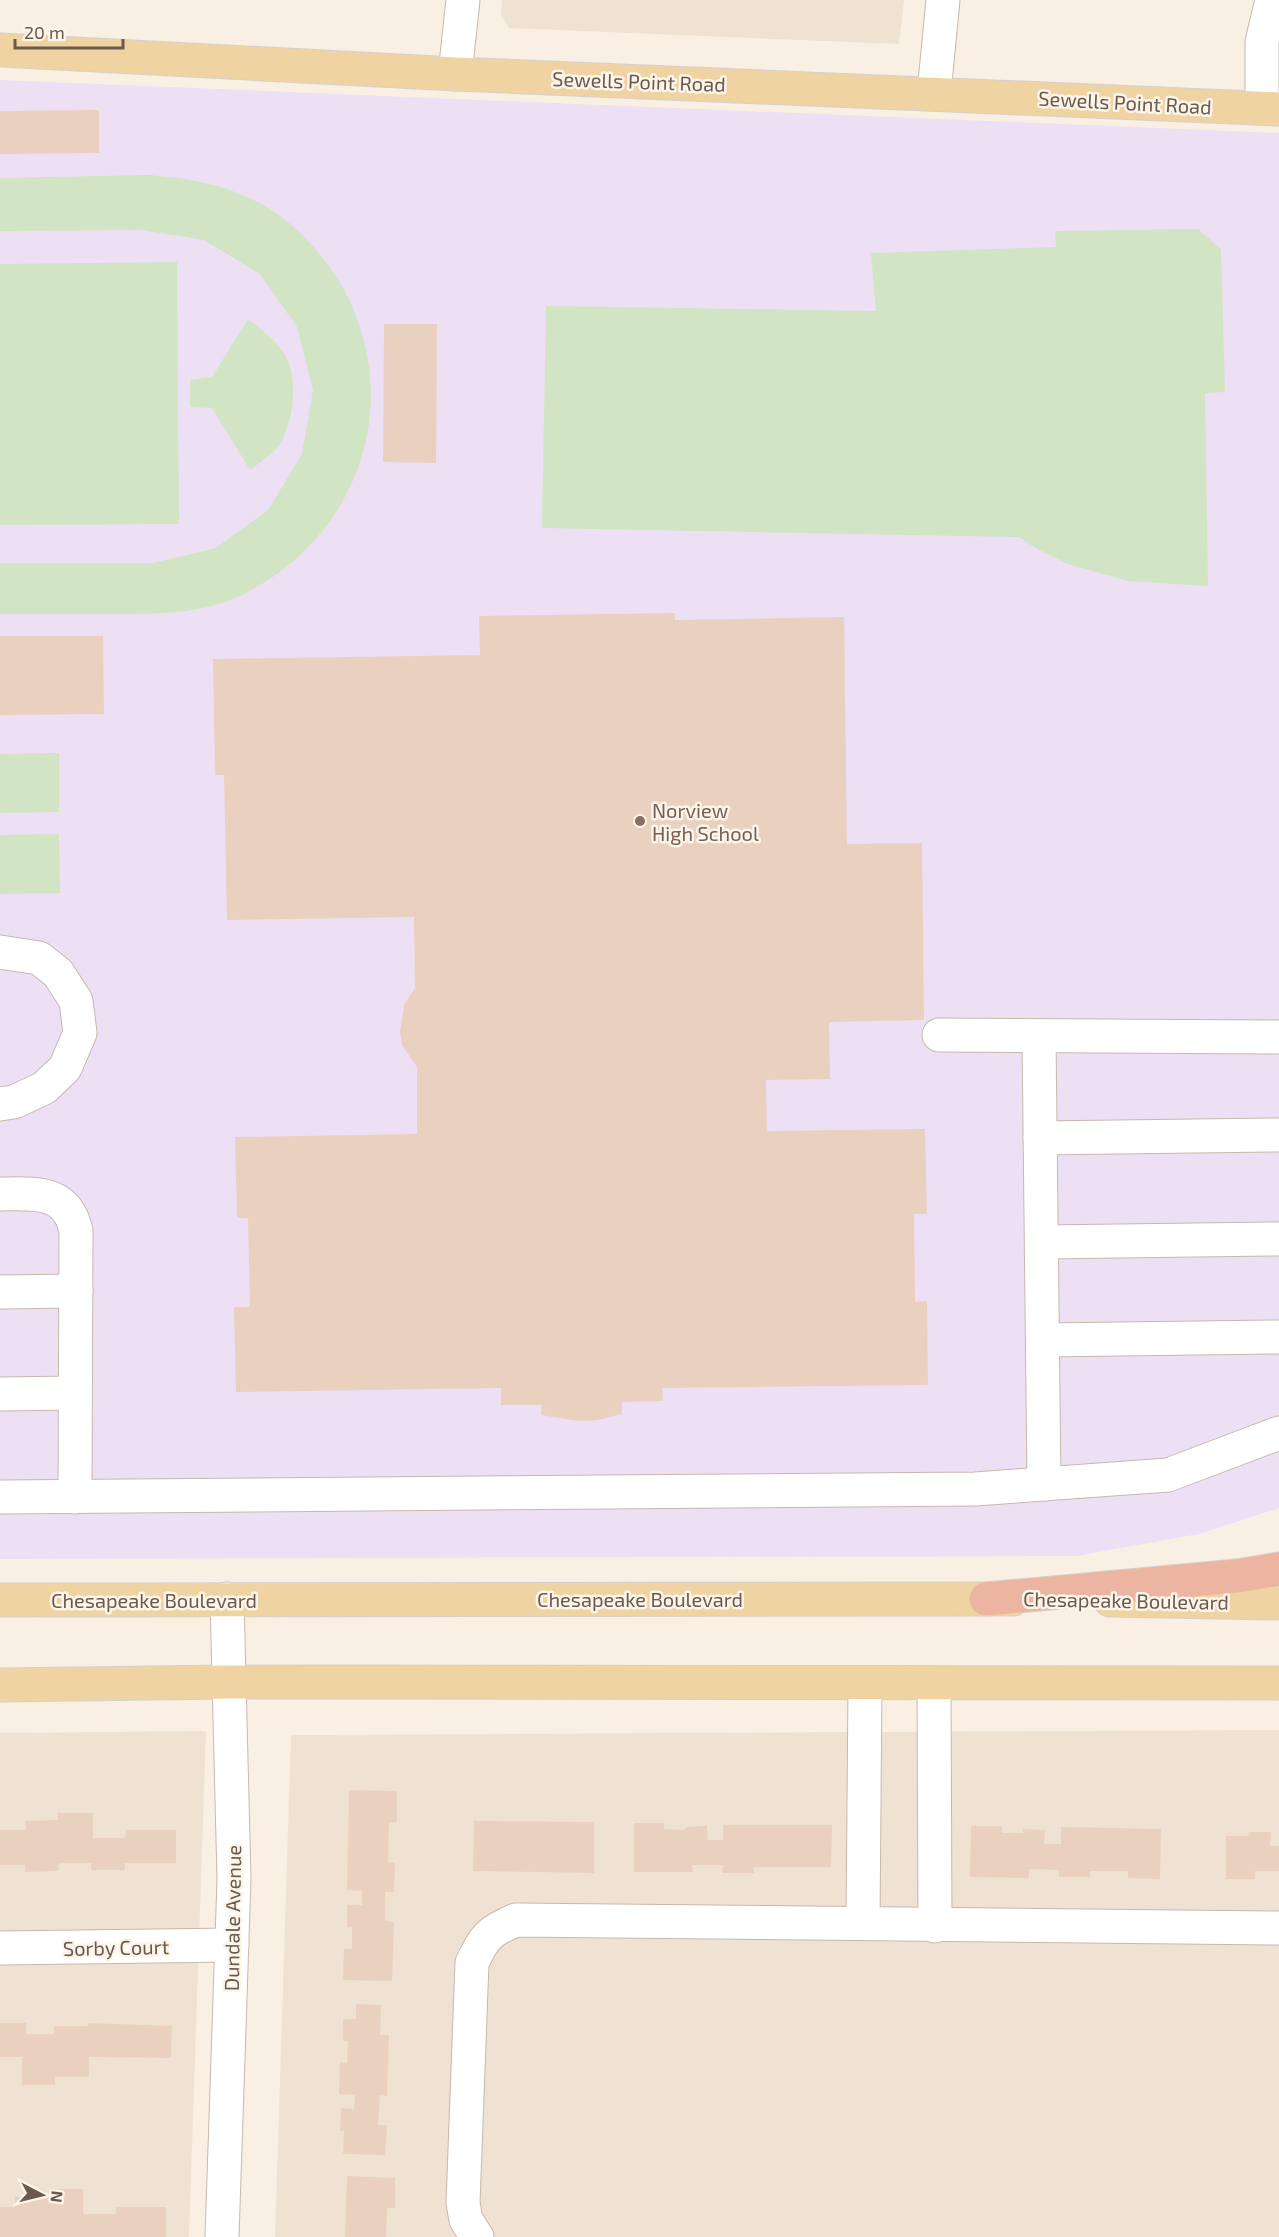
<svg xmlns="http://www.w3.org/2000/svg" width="1279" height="2237" font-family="'Exo 2',sans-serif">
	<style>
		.residential { fill: #efe2d3 }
		.education { fill: #ede0f5 }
		.green { fill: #d1e4c4 }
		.building { fill: #ead0be }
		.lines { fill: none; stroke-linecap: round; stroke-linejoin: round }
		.minor-casing { stroke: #c8b8ac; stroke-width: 35 }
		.major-casing { stroke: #d6d0cd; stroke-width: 35 }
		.highway-casing { stroke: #d6d0cd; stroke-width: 35 }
		.minor { stroke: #fff; stroke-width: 33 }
		.major { stroke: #efd3a3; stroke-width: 33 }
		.highway { stroke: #ebb5a2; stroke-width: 33 }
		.education-dot { fill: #8d6e63; stroke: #fcf5e9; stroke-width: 2 }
		.labels { text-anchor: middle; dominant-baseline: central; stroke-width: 5; stroke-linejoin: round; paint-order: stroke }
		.street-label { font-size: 20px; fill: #6d584d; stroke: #fcf5e9 }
		.education-label { font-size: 20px; fill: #785e54; stroke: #fcf5e9; text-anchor: start }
	</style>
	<rect width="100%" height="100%" fill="#f9f0e3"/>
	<g class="residential">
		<polygon points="502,0 904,0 899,44 509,28 501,14"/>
		<polygon points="1279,1730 1279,2237 275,2237 291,1735"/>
		<polygon points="206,1731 189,2237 0,2237 0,1733"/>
	</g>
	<polygon class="education" points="0,80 1279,133 1279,1508 1199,1534 1076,1556 0,1559"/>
	<g class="green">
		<path d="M149 175C194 179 230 185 270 209 300 228 326 258 343 288 406 403 358 538 242 595 198 616 147 614 100 614 66 614 33 614 0 614V563H153L216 548 268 510 302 454 313 390 297 327 260 274 204 240 141 230 0 231V178Z"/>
		<polygon points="1198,229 1221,249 1225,392 1205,393 1208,586 1128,581 1068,564 1037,549 1019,537 542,528 546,306 876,311 871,253 1056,247 1055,231"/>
		<polygon points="177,262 179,524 0,525 0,264"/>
		<path d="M248 319C263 331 283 345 289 364 298 388 292 429 276 449 269 457 258 464 250 470L212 408 190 407V380L212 377Z"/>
		<polygon points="59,753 59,812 0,813 0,754"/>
		<polygon points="59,834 60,893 0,894 0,835"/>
	</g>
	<g class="building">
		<polygon points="99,110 99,153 0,154 0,111"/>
		<polygon points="384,324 437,324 436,463 383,462"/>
		<polygon points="675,613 675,620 844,617 847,844 922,843 924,1020 829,1022 830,1079 766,1080 767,1131 925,1129 927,1214 914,1214 915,1302 927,1301 928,1385 662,1388 663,1401 622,1402 622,1414 598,1420 579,1421 541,1415 542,1405 501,1405 501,1388 236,1392 234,1307 250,1307 248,1218 237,1218 235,1137 417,1134 417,1067 402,1045 400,1032 404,1005 415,988 414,917 227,920 224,775 215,775 213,659 480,655 479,616"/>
		<polygon points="0,636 103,636 104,714 0,715"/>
		<polygon points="349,1790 397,1791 397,1822 389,1822 388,1862 395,1862 394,1892 385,1892 385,1921 394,1922 392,1981 343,1980 344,1949 352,1949 352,1927 347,1927 347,1905 362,1905 362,1891 347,1890"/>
		<polygon points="58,1813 93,1813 93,1838 125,1838 126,1830 176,1830 176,1863 125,1863 125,1870 91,1870 91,1863 59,1863 58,1871 25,1872 25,1865 0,1865 0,1830 26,1830 25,1821 58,1820"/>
		<polygon points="474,1821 594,1822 594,1873 473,1871"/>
		<polygon points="634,1823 664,1823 664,1829 685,1830 686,1827 707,1826 708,1840 723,1840 723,1825 832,1825 831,1867 753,1867 754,1873 722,1873 723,1865 692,1865 693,1872 634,1872"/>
		<polygon points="971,1826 1002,1826 1002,1833 1023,1833 1023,1829 1045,1830 1044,1844 1061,1844 1061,1827 1161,1829 1160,1879 1128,1878 1128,1871 1090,1871 1090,1877 1059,1877 1059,1870 1029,1869 1029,1878 970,1877"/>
		<polygon points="1249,1832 1271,1832 1270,1846 1279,1846 1279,1871 1255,1871 1255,1879 1226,1879 1226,1836 1248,1836"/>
		<polygon points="356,2004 381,2005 380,2035 389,2035 387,2096 380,2095 378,2125 387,2125 385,2155 343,2154 344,2131 340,2131 341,2108 354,2109 355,2095 339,2094 340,2062 347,2063 348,2041 343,2041 343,2019 356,2019"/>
		<polygon points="0,2023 26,2023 26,2034 54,2034 54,2026 88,2026 87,2023 172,2026 171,2058 89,2057 89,2077 55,2077 55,2085 22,2085 22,2057 0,2057"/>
		<polygon points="347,2176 395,2178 395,2208 387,2208 386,2237 345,2237"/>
		<polygon points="50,2189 83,2189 83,2214 116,2214 116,2207 166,2207 166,2237 0,2237 0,2207 15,2207 15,2197 50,2197"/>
	</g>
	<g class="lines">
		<g class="minor-casing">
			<g id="minor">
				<polyline points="455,74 463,0"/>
				<polyline points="934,93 943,0"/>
				<polyline points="1263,108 1262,89 1262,42 1272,0"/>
				<polyline points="0,952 39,958 58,973 76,1001 80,1033 65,1068 44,1088 14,1102 0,1104"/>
				<polyline points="939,1035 1279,1037"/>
				<polyline points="1039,1036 1044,1484"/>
				<polyline points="1040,1138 1279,1135"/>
				<path d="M0 1194C23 1194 56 1190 69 1213 73 1218 74 1225 76 1230L75 1497"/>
				<polyline points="1042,1242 1279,1239"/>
				<polyline points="0,1292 76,1291"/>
				<polyline points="1043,1340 1279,1337"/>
				<polyline points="0,1394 75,1393"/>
				<polyline points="0,1497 975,1489 1168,1475 1279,1433"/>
				<polyline points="934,1684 935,1926"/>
				<polyline points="863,1923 865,1684"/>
				<polyline points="0,1948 232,1945"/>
				<polyline points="222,2237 234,1879 227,1599"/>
				<path d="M477 2237 466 2220 463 2203 472 1963C484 1937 489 1931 516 1920L1279 1928"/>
			</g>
		</g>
		<g class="major-casing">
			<g id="major">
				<polyline points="0,50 455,74 1279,109"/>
				<polyline points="0,1600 1013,1599"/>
				<polyline points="1110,1600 1279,1603"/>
				<polyline points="0,1685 229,1682 1279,1683"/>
			</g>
		</g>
		<g class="highway-casing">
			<polyline id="highway" points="986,1599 1237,1576 1279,1569"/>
		</g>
		<use href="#minor" class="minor"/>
		<use href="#major" class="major"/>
		<use href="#highway" class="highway"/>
	</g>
	<circle class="education-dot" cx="640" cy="821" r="6"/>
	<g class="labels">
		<g class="street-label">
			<text transform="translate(639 81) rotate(2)">Sewells Point Road</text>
			<text transform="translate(1125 102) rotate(3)">Sewells Point Road</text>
			<text x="640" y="1599">Chesapeake Boulevard</text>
			<text x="154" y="1600">Chesapeake Boulevard</text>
			<text transform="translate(1126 1600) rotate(1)">Chesapeake Boulevard</text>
			<text transform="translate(232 1918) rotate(-89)">Dundale Avenue</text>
			<text transform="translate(116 1947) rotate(-1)">Sorby Court</text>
		</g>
		<g class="education-label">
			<text x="652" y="810">Norview<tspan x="652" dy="23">High School</tspan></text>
		</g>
	</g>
	<g transform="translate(42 2195) rotate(97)" stroke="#fcf5e9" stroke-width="4.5" paint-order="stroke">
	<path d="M0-4.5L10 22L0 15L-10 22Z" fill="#6d584d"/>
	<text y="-9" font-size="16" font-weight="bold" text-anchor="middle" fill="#6d584d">N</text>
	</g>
	<path d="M15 39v9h108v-9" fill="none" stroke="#6d584d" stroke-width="3"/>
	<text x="24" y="39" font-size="18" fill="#6d584d" stroke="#fcf5e9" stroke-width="4.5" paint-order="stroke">20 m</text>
</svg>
